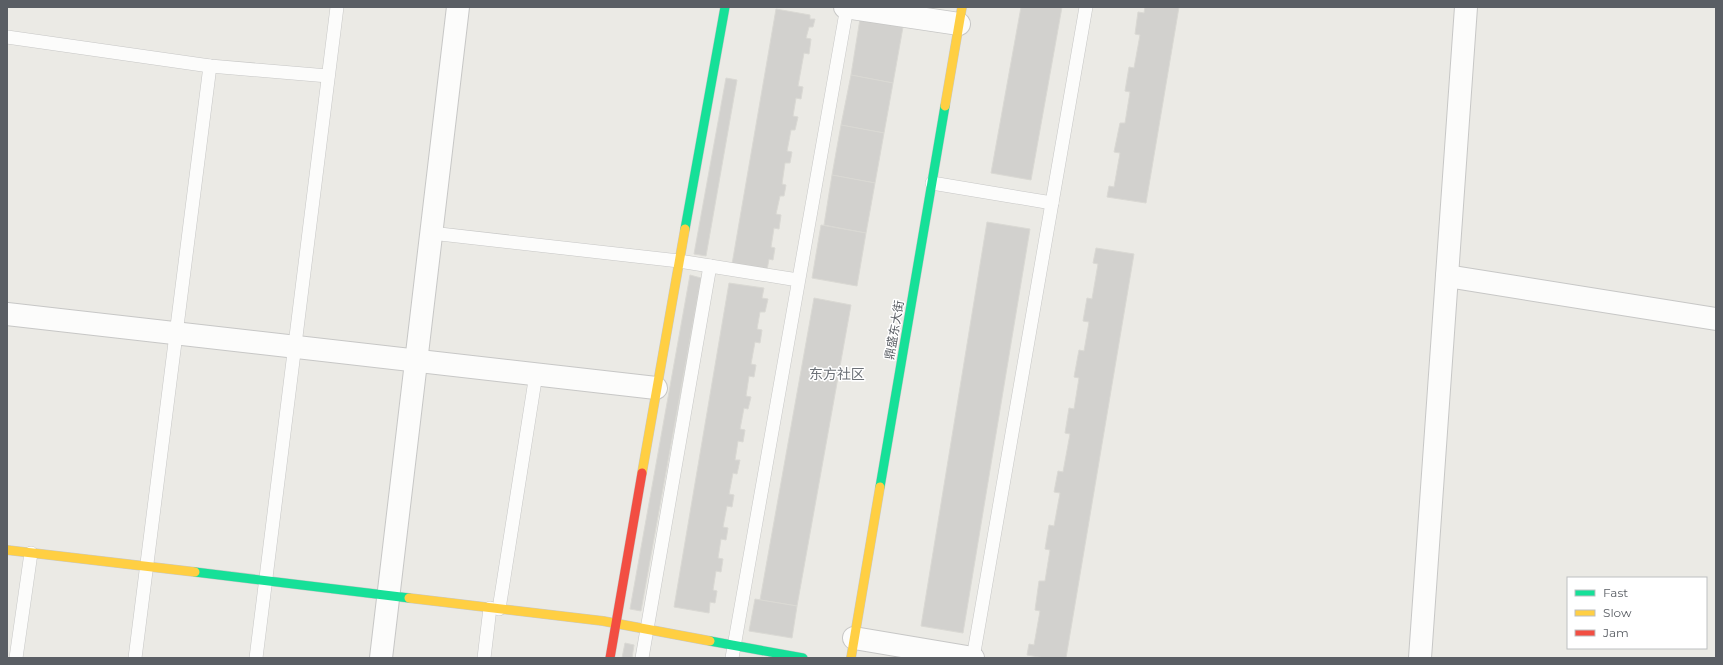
<svg xmlns="http://www.w3.org/2000/svg" width="1723" height="665" font-family="Montserrat,'Noto Sans SC',sans-serif">
	<style>
		.building { fill: #d2d1ce; stroke: #dad9d4 }
		.lines { fill: none; stroke-linecap: round; stroke-linejoin: round }
		.lane-casing { stroke: #c7c7c6; stroke-width: 14 }
		.street-casing { stroke: #c7c7c6; stroke-width: 24 }
		.fast-casing { stroke: #c7c8c7; stroke-width: 10 }
		.slow-casing { stroke: #c7c8c7; stroke-width: 10 }
		.jam-casing { stroke: #c7c8c7; stroke-width: 10 }
		.lane { stroke: #fcfcfb; stroke-width: 13 }
		.street { stroke: #fcfcfb; stroke-width: 22 }
		.fast { stroke: #16e098; stroke-width: 9 }
		.slow { stroke: #ffcf43; stroke-width: 9 }
		.jam { stroke: #f24e42; stroke-width: 9 }
		.labels { text-anchor: middle; dominant-baseline: central; stroke-width: 3; stroke-linejoin: round; paint-order: stroke }
		.street-label { font-size: 12px; fill: #5a5e64; stroke: #fff }
		.quarter-label { font-size: 14px; fill: #6b7076; stroke: #fff }
	</style>
	<rect width="100%" height="100%" fill="#ebeae5"/>
	<g class="building">
		<polygon points="1021,7 1062,7 1031,180 991,173"/>
		<polygon points="1145,7 1179,7 1146,203 1107,197 1109,186 1114,187 1120,153 1114,152 1120,123 1125,123 1130,92 1125,91 1129,67 1134,68 1140,35 1135,34 1138,12 1144,13"/>
		<polygon points="776,9 810,15 810,19 815,19 813,27 809,27 806,38 811,39 809,54 804,53 798,86 803,87 801,99 796,98 793,116 798,117 795,130 791,130 787,151 792,152 790,163 785,163 782,184 786,185 784,196 780,196 776,214 781,215 779,229 774,228 771,247 775,248 773,260 769,259 767,270 732,264"/>
		<polygon points="860,19 903,27 893,83 851,75"/>
		<polygon points="851,75 893,83 884,133 841,125"/>
		<polygon points="726,78 737,80 706,256 694,254"/>
		<polygon points="841,125 884,133 875,183 832,175"/>
		<polygon points="832,175 875,183 866,233 824,225"/>
		<polygon points="987,222 1030,229 963,633 921,626"/>
		<polygon points="821,225 866,233 857,286 812,278"/>
		<polygon points="1096,248 1134,254 1066,658 1045,658 1027,655 1029,644 1034,645 1040,611 1035,610 1039,581 1045,581 1050,550 1045,549 1049,525 1054,526 1060,493 1054,492 1058,471 1063,472 1070,434 1065,433 1069,408 1074,409 1079,378 1074,377 1079,350 1084,351 1089,322 1083,321 1087,298 1092,299 1098,264 1093,263"/>
		<polygon points="690,275 701,278 641,611 630,609"/>
		<polygon points="729,283 764,288 762,298 768,299 765,312 760,312 757,329 762,330 760,343 755,342 751,364 756,365 754,377 749,376 746,396 751,397 748,409 744,408 740,429 745,430 743,442 738,441 735,460 740,460 737,474 733,473 729,494 734,495 732,507 727,506 723,527 728,528 726,540 721,539 718,558 723,559 721,572 716,571 713,590 717,591 715,603 710,602 709,613 674,607"/>
		<polygon points="814,298 851,305 797,606 760,600"/>
		<polygon points="755,599 797,606 792,638 749,631"/>
		<polygon points="625,643 634,645 632,658 622,658"/>
	</g>
	<g class="lines">
		<g class="lane-casing">
			<g id="lane">
				<polyline points="7,37 210,66 328,76"/>
				<polyline points="932,183 1052,203"/>
				<polyline points="431,233 679,261 798,280"/>
				<polyline points="499,609 536,374"/>
				<polyline points="16,658 31,553"/>
				<polyline points="135,658 210,66"/>
				<polyline points="256,658 337,7"/>
				<polyline points="484,658 490,608"/>
				<polyline points="642,658 710,266"/>
				<polyline points="732,658 847,7"/>
				<polyline points="973,658 1086,7"/>
			</g>
		</g>
		<g class="street-casing">
			<g id="street">
				<polyline points="845,7 959,24"/>
				<polyline points="1447,276 1716,319"/>
				<polyline points="7,314 656,388"/>
				<polyline points="854,638 973,658"/>
				<polyline points="381,658 458,7"/>
				<polyline points="1420,658 1466,7"/>
			</g>
		</g>
		<g class="fast-casing">
			<g id="fast">
				<polyline points="685,229 725,7"/>
				<polyline points="880,487 945,106"/>
				<polyline points="195,572 409,598"/>
				<polyline points="710,641 803,658"/>
			</g>
		</g>
		<g class="slow-casing">
			<g id="slow">
				<polyline points="945,106 962,7"/>
				<polyline points="642,473 685,229"/>
				<polyline points="7,550 195,572"/>
				<polyline points="409,598 603,621 710,641"/>
				<polyline points="851,658 880,487"/>
			</g>
		</g>
		<g class="jam-casing">
			<polyline id="jam" points="610,658 642,473"/>
		</g>
		<use href="#lane" class="lane"/>
		<use href="#street" class="street"/>
		<use href="#fast" class="fast"/>
		<use href="#slow" class="slow"/>
		<use href="#jam" class="jam"/>
	</g>
	<g class="labels">
		<g class="street-label">
			<text transform="translate(894 330) rotate(-80)">鼎盛东大街</text>
		</g>
		<g class="quarter-label">
			<text x="837" y="374">东方社区</text>
		</g>
	</g>
	<rect width="1723" height="665" fill="none" stroke="#5a5e64" stroke-width="16"/>
	<rect x="1567" y="577" width="140" height="72" fill="#ffffff" stroke="#bdbfc1"/>
	<rect x="1575" y="590" width="20" height="6" fill="#16e098" stroke="#bdbfc1"/>
	<text x="1603" y="597" font-size="12" fill="#5a5e64">Fast</text>
	<rect x="1575" y="610" width="20" height="6" fill="#ffcf43" stroke="#bdbfc1"/>
	<text x="1603" y="617" font-size="12" fill="#5a5e64">Slow</text>
	<rect x="1575" y="630" width="20" height="6" fill="#f24e42" stroke="#bdbfc1"/>
	<text x="1603" y="637" font-size="12" fill="#5a5e64">Jam</text>
</svg>
